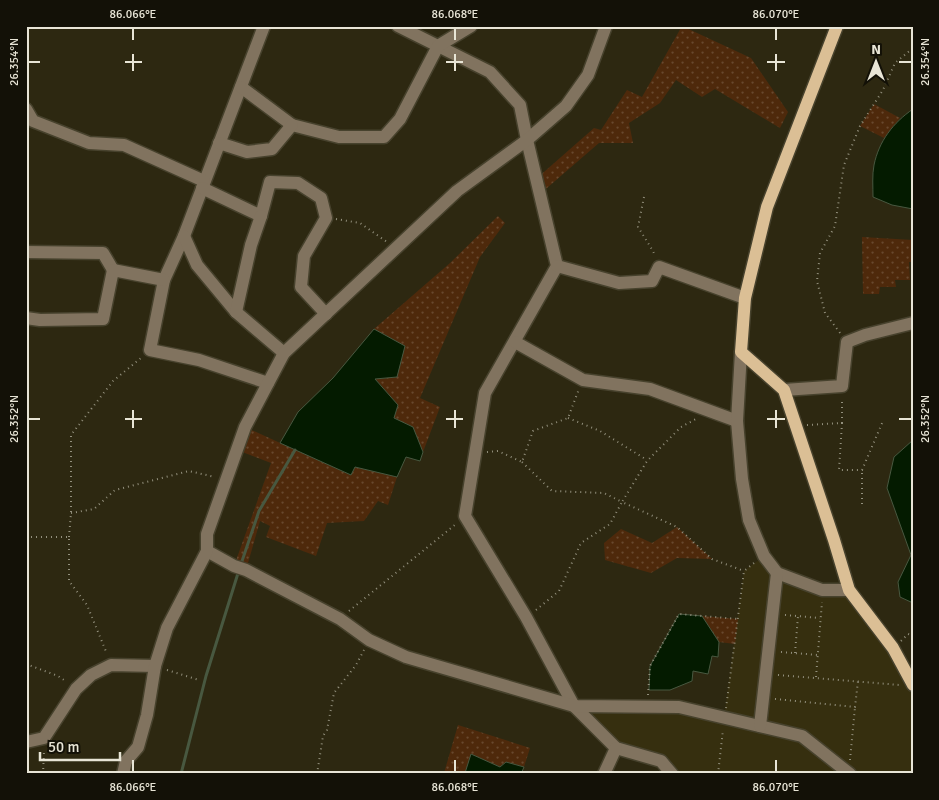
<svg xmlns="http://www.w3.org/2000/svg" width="939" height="800" font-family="Signika,sans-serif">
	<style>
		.built { fill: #362f0f }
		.grass { fill: url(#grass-dots) }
		.water { fill: #041b00; stroke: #485840 }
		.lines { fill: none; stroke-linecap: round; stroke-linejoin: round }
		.stream { stroke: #485840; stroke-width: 3 }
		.minor-casing { stroke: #47422d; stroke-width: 15 }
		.major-casing { stroke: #47422d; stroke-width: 15 }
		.path { stroke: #93907d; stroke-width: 2; stroke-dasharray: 1 4; stroke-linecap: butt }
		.minor { stroke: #81735f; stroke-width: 12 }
		.major { stroke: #dbbf95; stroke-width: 12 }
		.ticks { fill: none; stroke: #e8e5d6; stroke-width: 2 }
		.neatline { fill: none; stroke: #e8e5d6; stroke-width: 2 }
		.ticks-label { font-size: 12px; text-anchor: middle; fill: #e8e5d6 }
	</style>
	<defs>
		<pattern id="grass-dots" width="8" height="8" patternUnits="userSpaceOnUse" patternTransform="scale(1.25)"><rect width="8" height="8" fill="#4e290b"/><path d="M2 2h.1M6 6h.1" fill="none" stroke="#68482e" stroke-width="1.8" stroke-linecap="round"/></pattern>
	</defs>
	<rect width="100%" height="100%" fill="#2d2811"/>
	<polygon class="built" points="764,556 777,574 849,590 913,685 913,774 672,774 661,761 616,748 574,706 679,707 724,717 744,571"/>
	<g class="grass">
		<polygon points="682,26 751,58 788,112 780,128 715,89 702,97 676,80 660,103 629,123 633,143 599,143 540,194 536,179 594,128 601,130 627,90 642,97"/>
		<polygon points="874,104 900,118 884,138 860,126"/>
		<polygon points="498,216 505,223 480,257 420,398 440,407 423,452 413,427 394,418 398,405 375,378 405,346 374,329 450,263"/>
		<polygon points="862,237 913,240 913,262 909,262 910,280 895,280 896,287 880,287 879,294 863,294"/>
		<polygon points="245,427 350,475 355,467 397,477 388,505 378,501 364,521 327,523 316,556 266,537 270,526 260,521 246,570 234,566 271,463 237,450"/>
		<polygon points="677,527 712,559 677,558 651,573 605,560 604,543 621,529 652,543"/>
		<polygon points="702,616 738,619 735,644 719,642"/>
		<polygon points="458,725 530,748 524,767 506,762 500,767 471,754 465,773 444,773"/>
	</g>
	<g class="water">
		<path d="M913 109V209L892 205 873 197C873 187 872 175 874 165 879 141 893 123 913 109Z"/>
		<polygon points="374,329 405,346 397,377 375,379 398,405 394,418 413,427 423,452 420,461 406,457 397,477 355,467 351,475 280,443 298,412 333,378"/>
		<polygon points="913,440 913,603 900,597 898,582 911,555 887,488 894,457"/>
		<polygon points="679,614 702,616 719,642 718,657 712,656 708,674 693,671 692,681 670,690 649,690 650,666"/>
		<polygon points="471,754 500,767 506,762 524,767 521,774 444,774 465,773"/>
	</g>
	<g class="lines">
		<g class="stream">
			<polyline points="241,564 259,511 295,450"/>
			<polyline points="181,774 206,676 239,570"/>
		</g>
		<g class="minor-casing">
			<g id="minor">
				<polyline points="264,26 184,236 164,280 150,350 199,360 268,383"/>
				<polyline points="398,26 490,72 520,105 527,140 557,266 485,393 465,516 526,617 574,706 616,748 661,761 672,774"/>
				<polyline points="241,87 292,125 339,137 384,137 400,119 438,46 471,26"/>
				<polyline points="26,109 33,121 89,143 124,145 204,181"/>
				<polyline points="219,143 247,152 272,149 292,125"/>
				<polyline points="202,188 261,216 270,182 298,183 321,198 326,218 304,256 301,287 326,314"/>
				<polyline points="184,236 197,265 236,312 284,353"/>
				<polyline points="26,252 103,253 113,270"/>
				<polyline points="557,266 619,283 652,281 659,267 745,298"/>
				<polyline points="236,312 251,245 261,216"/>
				<polyline points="26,318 40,320 103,319 113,270 164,280"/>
				<polyline points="515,342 583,380 650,389 737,421"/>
				<polyline points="741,352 737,421 742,479 749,520 764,556 777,573 822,590 849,590"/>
				<polyline points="784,390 842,386 847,342 865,335 913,323"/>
				<polyline points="207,551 234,566 246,570 340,619 369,640 406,657 574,706 679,707 802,736 850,774"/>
				<polyline points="760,726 777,573"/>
				<polyline points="26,742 44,738 76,689 91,675 111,665 155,666"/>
				<polyline points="123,774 126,761 138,747 147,715 155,666 167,628 207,551 207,534 245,427 284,353 457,191 527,140 566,106 588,75 606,26"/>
				<polyline points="604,774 616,748"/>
			</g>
		</g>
		<g class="major-casing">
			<polyline id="major" points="837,26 767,207 745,298 741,352 784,390 834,540 849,590 893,648 913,685"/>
		</g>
		<g class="path">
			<polyline points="644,197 638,227 653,251 655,256"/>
			<polyline points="336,219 360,223 387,242"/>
			<polyline points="840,333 825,313 817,281 820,253 835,226 844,165 860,126 883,90 895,63 913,48"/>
			<polyline points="568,418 600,431 647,460"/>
			<polyline points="842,423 839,470 862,470 883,421"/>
			<polyline points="807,425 842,423 842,398"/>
			<polyline points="487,452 498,451 522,462 533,431 568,418 579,389"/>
			<polyline points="522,462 552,491 604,493 622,502 647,461 681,427 696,419"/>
			<polyline points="862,504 862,470"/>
			<polyline points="71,513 94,509 115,490 189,471 215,477"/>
			<polyline points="26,537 69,537 69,581 87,605 107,654"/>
			<polyline points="69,537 71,513 71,435 113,381 141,358"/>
			<polyline points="536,610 559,591 581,543 610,524 622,502 677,527 712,559 744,571"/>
			<polyline points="349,611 456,524"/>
			<polyline points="785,615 820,618"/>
			<polyline points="901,641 908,634 913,636"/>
			<polyline points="781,652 818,655"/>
			<polyline points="795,653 798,616"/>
			<polyline points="26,664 58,676 67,682"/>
			<polyline points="167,670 199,680"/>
			<polyline points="778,675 900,685"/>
			<polyline points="816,677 822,602"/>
			<polyline points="648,695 650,666 679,614 738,619"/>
			<polyline points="775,699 855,707 858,681"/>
			<polyline points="726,708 744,571 754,563"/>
			<polyline points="850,760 855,707"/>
			<polyline points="43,774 44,751"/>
			<polyline points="317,774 323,736 327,730 334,693 356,665 364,650"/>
			<polyline points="718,774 723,730"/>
		</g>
		<use href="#minor" class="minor"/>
		<use href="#major" class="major"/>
	</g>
	<path class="ticks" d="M133 28V40M455 28V40M776 28V40M133 54V71M455 54V71M776 54V71M28 62H40M125 62H142M446 62H463M767 62H785M899 62H912M133 410V428M455 410V428M776 410V428M28 419H40M125 419H142M446 419H463M767 419H785M899 419H912M133 760V772M455 760V772M776 760V772"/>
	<rect width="939" height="800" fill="none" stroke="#131107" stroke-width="55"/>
	<g transform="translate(876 62)" stroke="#131107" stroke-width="4" paint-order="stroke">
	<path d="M0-4L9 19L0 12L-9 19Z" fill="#e8e5d6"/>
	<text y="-8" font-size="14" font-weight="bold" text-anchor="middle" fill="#e8e5d6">N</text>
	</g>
	<path d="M40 752v8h80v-8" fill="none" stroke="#e8e5d6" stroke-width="2.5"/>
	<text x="48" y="752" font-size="15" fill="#e8e5d6" stroke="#131107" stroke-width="4" paint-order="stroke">50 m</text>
	<rect x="28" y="28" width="884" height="744" class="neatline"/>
	<g class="ticks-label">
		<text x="133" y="18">86.066°E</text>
		<text x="455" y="18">86.068°E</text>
		<text x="776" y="18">86.070°E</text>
		<text transform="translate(14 62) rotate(-90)" y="4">26.354°N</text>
		<text transform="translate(925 62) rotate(-90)" y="4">26.354°N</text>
		<text transform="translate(14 419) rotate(-90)" y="4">26.352°N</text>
		<text transform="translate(925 419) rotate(-90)" y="4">26.352°N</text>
		<text x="133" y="791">86.066°E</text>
		<text x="455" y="791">86.068°E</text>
		<text x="776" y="791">86.070°E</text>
	</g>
</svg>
